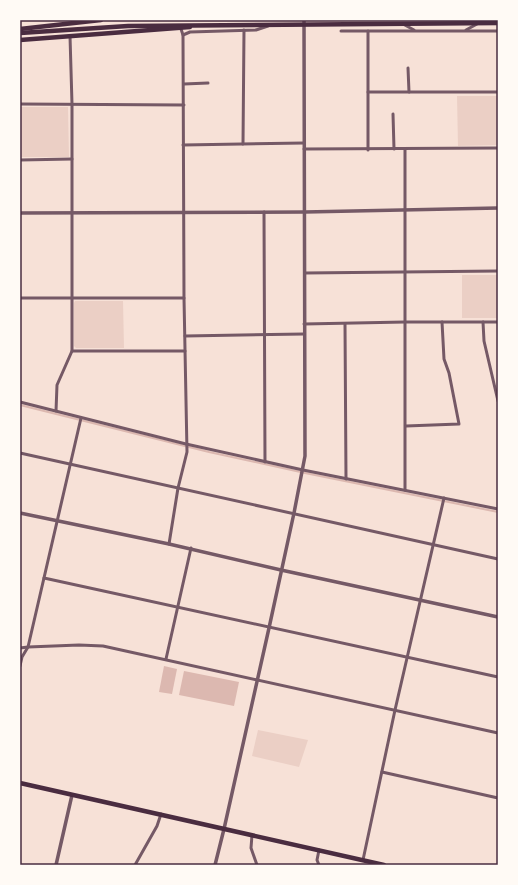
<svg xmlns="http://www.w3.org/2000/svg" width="518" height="885" font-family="Karla,sans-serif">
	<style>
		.green { fill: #ebcfc5 }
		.water { fill: #dcb8b0 }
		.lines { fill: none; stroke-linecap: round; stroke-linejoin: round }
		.stream { stroke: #dcb8b0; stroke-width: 2 }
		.minor { stroke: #755966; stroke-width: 3 }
		.tertiary { stroke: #755966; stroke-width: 3.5 }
		.trunk { stroke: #4a2c40; stroke-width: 4.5 }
		.neatline { fill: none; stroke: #4a2c40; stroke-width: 1.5 }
	</style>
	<rect width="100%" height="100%" fill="#f7e1d7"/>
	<g class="green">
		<polygon points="457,96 498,96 498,145 458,146"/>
		<polygon points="20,107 68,107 69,157 20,157"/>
		<rect x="462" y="275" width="36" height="43"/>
		<polygon points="75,301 123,301 124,348 76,348 74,346 74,303"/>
		<polygon points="258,730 308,740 299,767 252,756"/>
	</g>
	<g class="water">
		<polygon points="164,666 177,669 172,694 159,692"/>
		<polygon points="184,671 239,682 234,706 179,695"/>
	</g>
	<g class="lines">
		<polyline class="stream" points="20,405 209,452 305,473 498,512"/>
		<g class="minor">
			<polyline points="403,24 414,30"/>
			<polyline points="466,30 477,24"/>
			<polyline points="341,31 498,31"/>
			<polyline points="368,31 368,150"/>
			<polyline points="183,35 190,32 256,30 268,26"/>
			<polyline points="408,68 409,92"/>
			<polyline points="184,84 208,83"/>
			<polyline points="368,92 498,92"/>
			<polyline points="20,104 184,105"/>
			<polyline points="393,114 394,149"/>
			<polyline points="243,144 244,30"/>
			<polyline points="183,145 304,143"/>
			<polyline points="304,149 498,148"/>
			<polyline points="405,149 405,490"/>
			<polyline points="20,160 72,159"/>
			<polyline points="264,212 265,462"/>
			<polyline points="305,273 498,271"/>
			<polyline points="20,298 184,298"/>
			<polyline points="483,322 484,341 498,401"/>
			<polyline points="304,324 405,322 498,322"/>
			<polyline points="345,324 346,479"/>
			<polyline points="185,336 304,334"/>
			<polyline points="72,351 185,351"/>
			<polyline points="20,402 186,444 303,470 498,509"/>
			<polyline points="56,411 57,385 72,351 72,104 70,36"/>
			<polyline points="406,426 459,424 449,373 444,359 442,322"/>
			<polyline points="20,453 498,559"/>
			<polyline points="169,544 178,488 187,452 184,298 183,35 181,29"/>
			<polyline points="44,578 498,677"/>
			<polyline points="20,648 28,647 79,645 103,646 498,733"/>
			<polyline points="166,659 191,548"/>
			<polyline points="20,666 22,657 28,647 81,418"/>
			<polyline points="382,772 498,798"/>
			<polyline points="252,835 251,848 257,865"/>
			<polyline points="319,850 317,860 319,865"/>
			<polyline points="363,860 395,710 444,498"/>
			<polyline points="135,865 157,826 161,814"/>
		</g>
		<g class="tertiary">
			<polyline points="20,213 305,212 498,208"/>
			<polyline points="20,513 169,544 281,570 498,617"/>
			<polyline points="56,865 72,795"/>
			<polyline points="215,865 224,829 269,628 294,513 305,456 304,20"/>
		</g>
		<g class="trunk">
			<polyline points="20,29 101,20"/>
			<polyline points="20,33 128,26 498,23"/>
			<polyline points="20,40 190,27"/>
			<polyline points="20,783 384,865"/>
		</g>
	</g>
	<rect width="518" height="885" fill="none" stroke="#fffaf5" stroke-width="42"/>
	<rect x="21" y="21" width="476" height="843" class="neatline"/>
</svg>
